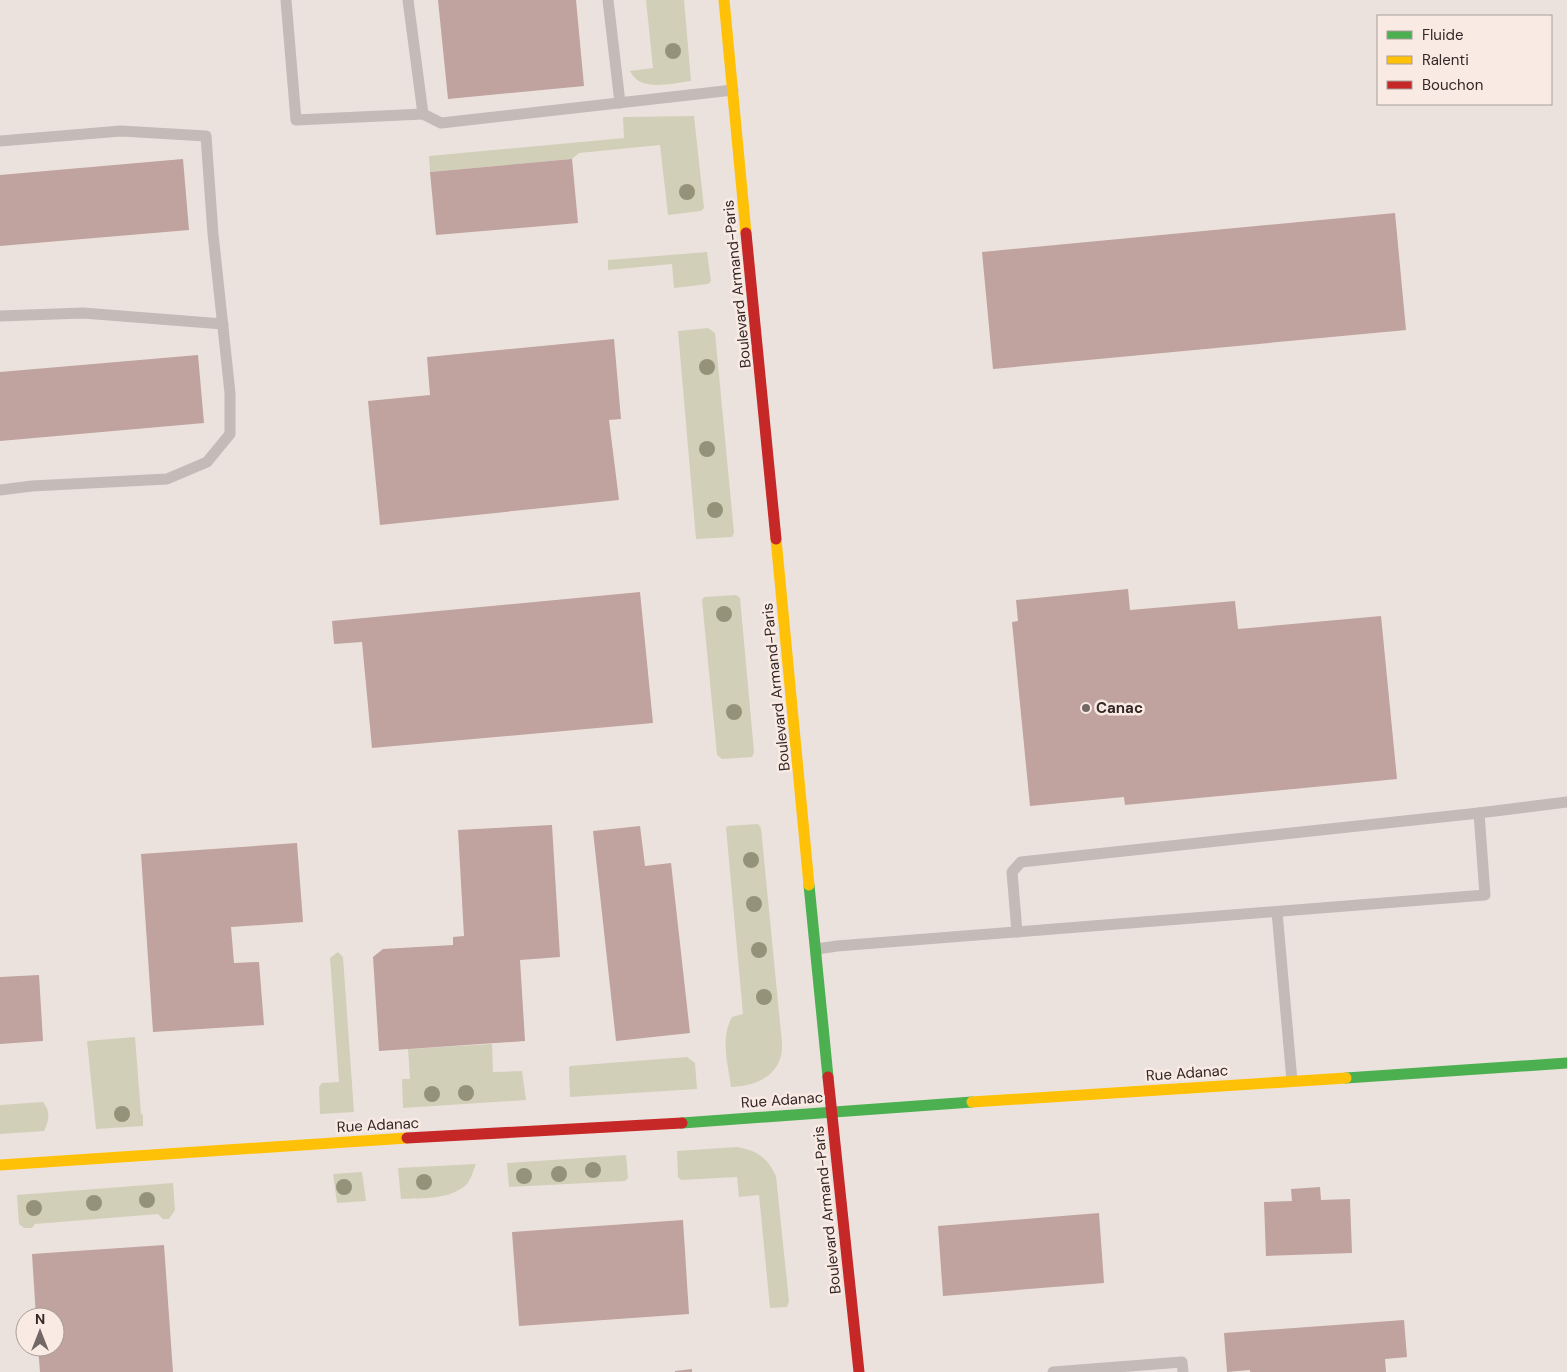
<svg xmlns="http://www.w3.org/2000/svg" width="1567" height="1372" font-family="'DM Sans',sans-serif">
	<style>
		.green { fill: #d1cfb8 }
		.building { fill: #c0a29f }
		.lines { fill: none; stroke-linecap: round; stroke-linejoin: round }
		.lane { stroke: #c4bab7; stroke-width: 11 }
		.fast { stroke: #4caf50; stroke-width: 11 }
		.slow { stroke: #ffc107; stroke-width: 11 }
		.jam { stroke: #c62828; stroke-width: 11 }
		.tree { fill: #94937a }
		.poi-dot { fill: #746866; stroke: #f9ebe4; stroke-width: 2 }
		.labels { text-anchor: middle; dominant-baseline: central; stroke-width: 5; stroke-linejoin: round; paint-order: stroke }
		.street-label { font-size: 15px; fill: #342726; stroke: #f9ebe4 }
		.poi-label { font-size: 15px; font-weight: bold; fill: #342726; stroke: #f9ebe4; text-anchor: start }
	</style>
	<rect width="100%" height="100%" fill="#ebe2de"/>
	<g class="green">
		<path d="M646 0H684L691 81C672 83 640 93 630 71L653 68Z"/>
		<polygon points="694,116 704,208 701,211 668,215 660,145 579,153 572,159 430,172 429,156 624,138 623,117"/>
		<polygon points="707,252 711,281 708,284 674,288 672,264 608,270 608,260"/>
		<polygon points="708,328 715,333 734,533 732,537 696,539 678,331"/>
		<polygon points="736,595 740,598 754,752 752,757 722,759 717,755 702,600 704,597"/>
		<path d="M758 824 761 828 782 1043C782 1048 782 1054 780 1059 773 1080 750 1086 731 1087 728 1064 720 1039 732 1017L743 1014 726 828 728 826Z"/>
		<polygon points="338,952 343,957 354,1112 320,1114 319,1087 322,1083 339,1082 330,958"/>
		<polygon points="135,1037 141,1114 143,1115 143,1126 96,1129 87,1041"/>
		<polygon points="492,1044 493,1072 522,1071 526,1100 403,1108 402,1079 410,1079 408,1049"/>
		<polygon points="687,1057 695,1063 697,1089 570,1097 569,1068 570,1066"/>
		<path d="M43 1102C51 1112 49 1120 44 1131L0 1134V1105Z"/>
		<path d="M737 1147C758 1151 767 1157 776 1176L789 1301 787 1307 770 1308 759 1195 739 1197 737 1177 681 1180 678 1177 677 1151Z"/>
		<polygon points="626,1155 628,1178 625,1181 509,1187 507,1163"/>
		<path d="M476 1164C473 1171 471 1180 466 1185 449 1200 422 1198 401 1199L398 1168Z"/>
		<polygon points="362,1172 366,1201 337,1203 333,1174"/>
		<polygon points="173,1183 175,1210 169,1219 163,1219 158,1214 35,1224 32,1228 24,1228 19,1224 17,1195"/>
	</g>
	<g class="building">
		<polygon points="438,0 576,0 584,86 448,99"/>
		<polygon points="183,159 189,230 0,246 0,175"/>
		<polygon points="572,159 578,223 436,235 430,172"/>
		<polygon points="1395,213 1406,330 993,369 982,252"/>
		<polygon points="614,339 621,419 609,420 619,500 380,525 368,401 430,395 427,357"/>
		<polygon points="198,355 204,423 0,441 0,372"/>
		<polygon points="1128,589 1130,610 1235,601 1238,629 1381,616 1397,779 1125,805 1124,797 1030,806 1012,622 1018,621 1016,600"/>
		<polygon points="640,592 653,723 372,748 362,642 334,644 332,621"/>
		<polygon points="552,825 560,957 520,960 525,1041 379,1051 373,957 383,949 453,945 453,937 464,936 458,830"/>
		<polygon points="640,826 645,866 671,863 690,1033 616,1041 593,831"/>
		<polygon points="297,843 303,922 231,927 234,963 259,962 264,1025 153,1032 141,854"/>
		<polygon points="39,975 43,1041 0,1044 0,977"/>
		<polygon points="1320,1187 1321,1200 1350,1199 1352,1253 1266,1256 1264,1202 1292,1201 1291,1189"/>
		<polygon points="1099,1213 1104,1283 943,1296 938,1226"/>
		<polygon points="683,1220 689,1314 519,1326 512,1232"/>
		<polygon points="164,1245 173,1372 40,1372 38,1347 55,1347 55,1317 36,1317 32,1254"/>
		<polygon points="1404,1320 1407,1357 1385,1359 1386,1372 1250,1372 1250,1370 1227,1372 1224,1333"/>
		<polygon points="692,1369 692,1372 675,1372 675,1371"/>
	</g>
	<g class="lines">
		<g class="lane">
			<polyline points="286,0 296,120 423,114"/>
			<polyline points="408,0 423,114 441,123 733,90"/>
			<polyline points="608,0 620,103"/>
			<polyline points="0,141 121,131 206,136 213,234 230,393 230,434 207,462 167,479 32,486 0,490"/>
			<polyline points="0,316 83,313 223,324"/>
			<polyline points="1277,912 1292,1081"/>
			<polyline points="1017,932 1012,872 1021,862 1479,813"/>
			<polyline points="817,949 837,946 1485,895 1479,813 1567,802"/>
			<polyline points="1053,1372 1182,1362 1183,1372"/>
		</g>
		<g class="fast">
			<polyline points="809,885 828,1077"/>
			<polyline points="1346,1078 1567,1063"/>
			<polyline points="682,1123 972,1102"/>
		</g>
		<g class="slow">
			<polyline points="724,0 746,233"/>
			<polyline points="776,539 809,885"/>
			<polyline points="972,1102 1346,1078"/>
			<polyline points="0,1165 407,1138"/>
		</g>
		<g class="jam">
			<polyline points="746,233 776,539"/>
			<polyline points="828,1077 859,1372"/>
			<polyline points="407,1138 682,1123"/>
		</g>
	</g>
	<g class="tree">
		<circle cx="673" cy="51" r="8"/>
		<circle cx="687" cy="192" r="8"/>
		<circle cx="707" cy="367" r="8"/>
		<circle cx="707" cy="449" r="8"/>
		<circle cx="715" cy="510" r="8"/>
		<circle cx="724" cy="614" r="8"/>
		<circle cx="734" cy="712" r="8"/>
		<circle cx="751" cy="860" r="8"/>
		<circle cx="754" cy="904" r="8"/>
		<circle cx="759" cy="950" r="8"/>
		<circle cx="764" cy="997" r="8"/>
		<circle cx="466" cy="1093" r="8"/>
		<circle cx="432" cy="1094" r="8"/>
		<circle cx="122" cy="1114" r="8"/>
		<circle cx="593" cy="1170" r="8"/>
		<circle cx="559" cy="1174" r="8"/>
		<circle cx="524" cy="1176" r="8"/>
		<circle cx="424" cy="1182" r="8"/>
		<circle cx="344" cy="1187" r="8"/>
		<circle cx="147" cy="1200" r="8"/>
		<circle cx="94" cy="1203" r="8"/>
		<circle cx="34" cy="1208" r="8"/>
	</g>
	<circle class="poi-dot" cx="1086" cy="708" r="5"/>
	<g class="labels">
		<g class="street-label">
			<text transform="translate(737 284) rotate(-96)">Boulevard Armand-Paris</text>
			<text transform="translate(776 687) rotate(-96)">Boulevard Armand-Paris</text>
			<text transform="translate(1187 1073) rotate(-4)">Rue Adanac</text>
			<text transform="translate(782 1100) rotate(-4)">Rue Adanac</text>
			<text transform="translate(378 1125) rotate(-3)">Rue Adanac</text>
			<text transform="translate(827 1210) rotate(-96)">Boulevard Armand-Paris</text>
		</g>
		<g class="poi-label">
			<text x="1096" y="708">Canac</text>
		</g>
	</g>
	<rect x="1377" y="15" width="175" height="90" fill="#f9ebe4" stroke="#aa9d98"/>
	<rect x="1387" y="31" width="25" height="8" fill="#4caf50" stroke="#aa9d98"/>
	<text x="1422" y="40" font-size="15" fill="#342726">Fluide</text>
	<rect x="1387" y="56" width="25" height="8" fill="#ffc107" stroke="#aa9d98"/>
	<text x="1422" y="65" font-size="15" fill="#342726">Ralenti</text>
	<rect x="1387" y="81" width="25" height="8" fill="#c62828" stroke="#aa9d98"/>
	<text x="1422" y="90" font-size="15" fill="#342726">Bouchon</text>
	<g transform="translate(40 1332)"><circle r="24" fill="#f9ebe4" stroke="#aa9d98"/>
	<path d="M0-4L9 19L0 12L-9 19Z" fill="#746866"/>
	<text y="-8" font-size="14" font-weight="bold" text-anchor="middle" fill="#342726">N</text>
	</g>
</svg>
